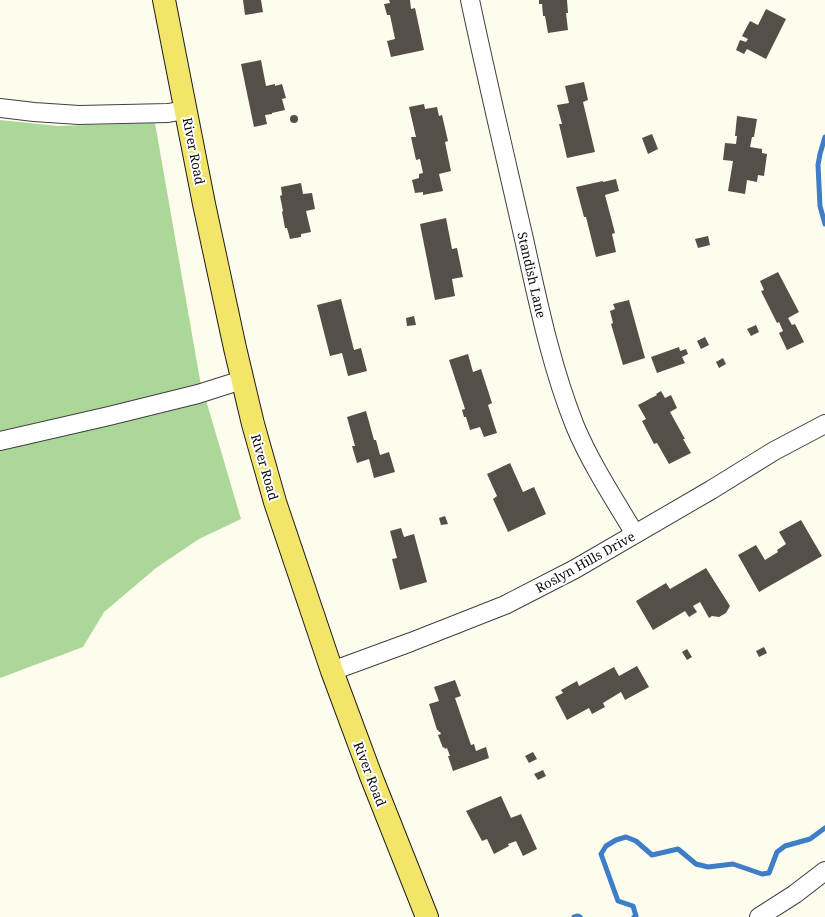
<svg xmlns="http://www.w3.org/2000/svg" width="825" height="917" font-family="'Noto Serif',serif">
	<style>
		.forest { fill: #abd798 }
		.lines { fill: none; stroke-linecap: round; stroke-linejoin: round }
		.stream { stroke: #3e7dc7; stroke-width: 5 }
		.building { fill: #554f49 }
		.minor-casing { stroke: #3f3f3f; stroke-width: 20 }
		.major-casing { stroke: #1d1d1d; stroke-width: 24 }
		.minor { stroke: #fff; stroke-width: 18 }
		.major { stroke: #f2e569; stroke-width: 22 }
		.labels { text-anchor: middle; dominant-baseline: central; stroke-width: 4; stroke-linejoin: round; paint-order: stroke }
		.street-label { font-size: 13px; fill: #0c0c0c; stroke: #fff }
	</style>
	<rect width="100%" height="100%" fill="#fefded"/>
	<polygon class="forest" points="0,120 58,126 155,123 200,380 241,519 199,539 156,568 104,612 83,647 0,678"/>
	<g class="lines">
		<g class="stream">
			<polyline points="825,137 820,154 818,165 820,206 825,224"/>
			<polyline points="574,917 578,916 580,917"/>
			<polyline points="634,917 636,916 633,906 618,901 601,854 606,846 616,840 626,837 636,841 652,855 678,849 696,864 708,867 733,864 762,874 769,873 777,852 785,846 810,839 825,828"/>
		</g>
	</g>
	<g class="building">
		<polygon points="243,0 261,0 263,12 245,15"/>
		<polygon points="389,0 410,0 411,9 415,8 424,50 391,57 387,41 395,39 390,15 387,15 384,4 390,3"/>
		<polygon points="539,0 567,0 568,13 566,13 568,30 548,33 545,16 543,16 542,4 539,4"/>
		<polygon points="766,9 786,19 766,59 747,49 744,54 736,50 740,40 746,42 748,39 742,36 750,21 758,25"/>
		<polygon points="261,60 266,86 275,84 275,86 282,84 286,98 282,99 285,110 272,113 272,114 265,115 267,124 254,127 241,64"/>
		<polygon points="584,82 588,100 583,102 595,152 567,158 559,124 562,124 557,105 569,103 565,86"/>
		<polygon points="424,104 425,109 437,107 439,116 442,115 448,141 445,142 451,171 439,174 443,191 423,195 423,192 415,193 412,180 419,178 419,174 423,173 420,159 416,160 411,137 416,137 409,107"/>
		<circle cx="294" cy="119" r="4"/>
		<polygon points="737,116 757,119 754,137 752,137 750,147 762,149 762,153 767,154 764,176 758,175 757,182 747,180 745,194 728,191 733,161 723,160 725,143 736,144 737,136 735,136"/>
		<polygon points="652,134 658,149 648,154 642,138"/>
		<polygon points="616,179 619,191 605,195 615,233 612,234 616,252 596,257 586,217 584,217 576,187 603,181 603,182"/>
		<polygon points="301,183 303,194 312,193 315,209 306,211 311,232 301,234 301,237 290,239 287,228 285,228 282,212 283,211 280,196 282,195 281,187"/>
		<polygon points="446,218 452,249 457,248 463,277 452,279 455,296 435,300 420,224"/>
		<polygon points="708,236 710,245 698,248 695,239"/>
		<polygon points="778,272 799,312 788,318 792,325 795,324 804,342 787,350 779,333 783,331 779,322 777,323 761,291 764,290 760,281"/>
		<polygon points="341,299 354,350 361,348 367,371 348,376 342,353 330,356 317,305"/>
		<polygon points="629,300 645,358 623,365 611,324 613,323 610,311 615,309 613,304"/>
		<polygon points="414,316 416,325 407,326 406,318"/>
		<polygon points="756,325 759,332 751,336 747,329"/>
		<polygon points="705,337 709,345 701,349 697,341"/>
		<polygon points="679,347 680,351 686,349 688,354 682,357 685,363 657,373 651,357"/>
		<polygon points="468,354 473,372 481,369 492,403 488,405 497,433 484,437 480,427 470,430 466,417 464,417 462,410 465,409 449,360"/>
		<polygon points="723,358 726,364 719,368 716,362"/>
		<polygon points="661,391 665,398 671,395 677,408 670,412 685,439 683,439 691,453 669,464 657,443 654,444 642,421 646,419 638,405 657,395 656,394"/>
		<polygon points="366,411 374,440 376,440 380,455 389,452 395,472 374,478 369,459 357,463 352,446 355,446 347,417"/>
		<polygon points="510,463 523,492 534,487 546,514 508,532 493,499 497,496 487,474"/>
		<polygon points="445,516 448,524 441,525 439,518"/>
		<polygon points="801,520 822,556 759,592 738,555 756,545 765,560 778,552 777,550 786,544 779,532"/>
		<polygon points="401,528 404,537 414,534 427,582 400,590 392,559 397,558 390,531"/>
		<polygon points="706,568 730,606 726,613 719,617 712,616 709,618 700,602 693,606 697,612 689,617 685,611 653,630 636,601 666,583 670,589"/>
		<polygon points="764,647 767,653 759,657 756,651"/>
		<polygon points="687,649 692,657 687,660 682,652"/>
		<polygon points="637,666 649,687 625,700 621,692 603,703 605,707 592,714 589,708 567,720 555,697 563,693 561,690 577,681 579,686 614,667 619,676"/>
		<polygon points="455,680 461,696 455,698 471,745 474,744 476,751 486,747 489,758 453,771 448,756 450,756 447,748 445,749 444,747 443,748 438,735 441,734 440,732 439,732 438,730 437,730 429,704 439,701 434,687"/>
		<polygon points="533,752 537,759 529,763 525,756"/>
		<polygon points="543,770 546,776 538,780 534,774"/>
		<polygon points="501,796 511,818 521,814 537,849 523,856 516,841 508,844 509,846 494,854 487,839 482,841 466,811"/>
	</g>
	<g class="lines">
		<g class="minor-casing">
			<g id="minor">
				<path d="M470 0C487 80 506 160 524 239 538 302 551 366 575 426 591 464 614 499 635 534"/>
				<polyline points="0,108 34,112 79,115 168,113 185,110"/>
				<polyline points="0,441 109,416 198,394 242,380"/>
				<polyline points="332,671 411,642 505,605 575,569 711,490 774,451 825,424"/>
				<polyline points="759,917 795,894 825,871"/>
			</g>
		</g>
		<g class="major-casing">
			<polyline id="major" points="164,0 204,204 235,348 253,424 275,502 332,671 371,776 427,917"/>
		</g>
		<use href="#minor" class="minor"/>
		<use href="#major" class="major"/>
	</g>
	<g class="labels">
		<g class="street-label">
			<text transform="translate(194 151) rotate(79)">River Road</text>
			<text transform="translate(532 275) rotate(77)">Standish Lane</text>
			<text transform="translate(265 467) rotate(74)">River Road</text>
			<text transform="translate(585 562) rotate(-29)">Roslyn Hills Drive</text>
			<text transform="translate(370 774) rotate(69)">River Road</text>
		</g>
	</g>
</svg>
